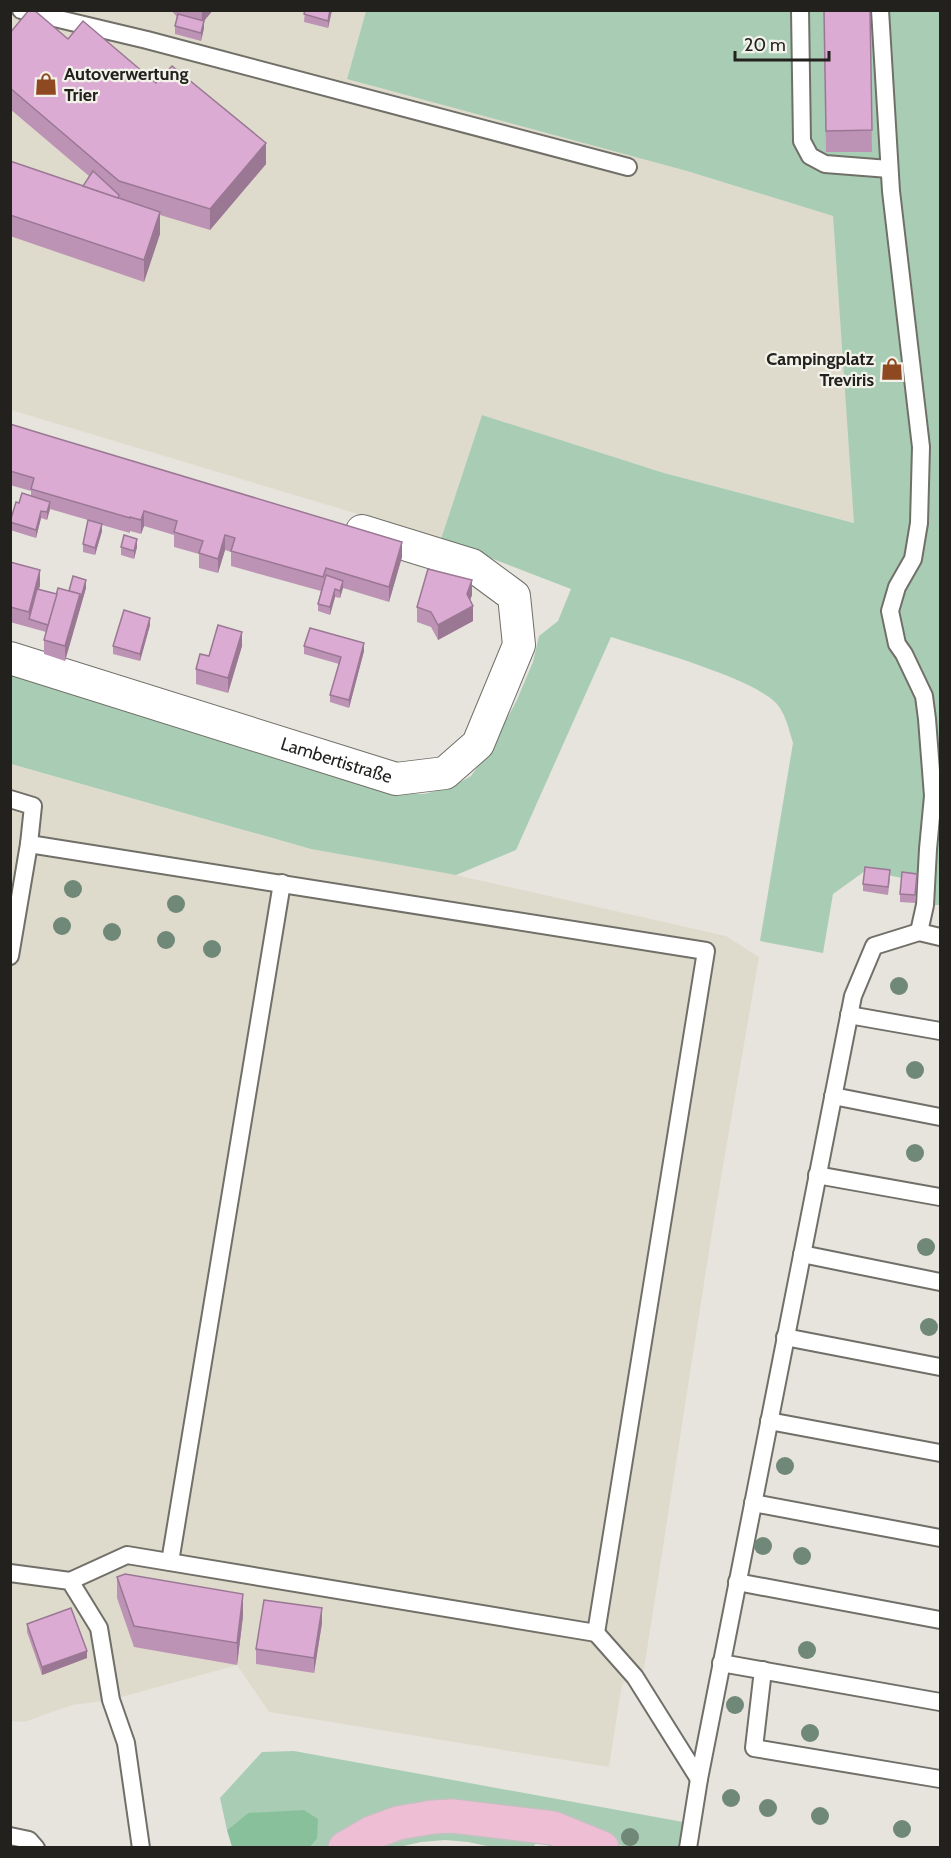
<svg xmlns="http://www.w3.org/2000/svg" width="951" height="1858" font-family="Cabin,sans-serif">
	<style>
		.built { fill: #dfdbcc }
		.green { fill: #a8cdb4 }
		.forest { fill: #88c09c }
		.lines { fill: none; stroke-linecap: round; stroke-linejoin: round }
		.service-casing { stroke: #706f68; stroke-width: 20 }
		.minor-casing { stroke: #706f68; stroke-width: 34 }
		.primary-casing { stroke: #c1c1c0; stroke-width: 36 }
		.service { stroke: #fff; stroke-width: 16 }
		.minor { stroke: #fff; stroke-width: 32 }
		.primary { stroke: #eebfd4; stroke-width: 33 }
		.tree { fill: #708877 }
		.wall { fill: #bd93b5 }
		.shaded-wall { fill: #9a7894 }
		.building { fill: #dcabd3; stroke: #9a7894; stroke-width: 1.5 }
		.labels { text-anchor: middle; dominant-baseline: central; stroke-width: 4.5; stroke-linejoin: round; paint-order: stroke }
		.poi-label { font-size: 18px; font-weight: bold; fill: #22211e; stroke: #f3f2ea; text-anchor: start }
		.street-label { font-size: 18px; fill: #22211e; stroke: #f3f2ea }
	</style>
	<rect width="100%" height="100%" fill="#e6e4dd"/>
	<g class="built">
		<polygon points="10,11 366,11 347,78 687,171 833,216 855,523 664,473 482,415 441,539 11,410"/>
		<polygon points="10,764 311,849 456,875 726,936 759,957 714,1219 644,1669 622,1684 609,1767 269,1712 237,1665 111,1700 72,1705 24,1722 11,1721"/>
	</g>
	<g class="green">
		<path d="M366 11H940V905H925L919 881 865 871 833 894 823 953 760 941 793 743C789 730 786 715 777 704 754 678 648 649 611 637L516 850 456 875 311 849 11 764 10 670 390 793 424 794 452 787 471 776 491 748 516 702 533 662 539 636 558 621 571 589 441 539 482 415 664 473 854 523 833 216 687 171 347 79Z"/>
		<polygon points="294,1751 683,1822 681,1847 626,1847 538,1818 339,1837 327,1847 310,1847 317,1839 248,1813 227,1830 220,1798 262,1752"/>
		<polygon points="415,1829 539,1840 532,1848 492,1847 468,1842 445,1840 421,1842 399,1847 366,1848"/>
	</g>
	<polygon class="forest" points="304,1810 318,1819 317,1839 310,1847 232,1847 227,1830 248,1813"/>
	<g class="lines">
		<g class="service-casing">
			<g id="service">
				<polyline points="21,10 147,40 628,167"/>
				<polyline points="800,10 802,141 810,156 825,164 889,169"/>
				<polyline points="880,10 891,191 921,447 919,523 913,559 897,587 890,611 897,644 904,654 924,696 927,719 933,796 928,849 925,905 919,932"/>
				<polyline points="10,799 33,806 29,844 706,951 596,1633 127,1555 70,1581"/>
				<polyline points="10,956 29,844"/>
				<polyline points="849,1015 940,1031"/>
				<polyline points="833,1096 940,1117"/>
				<polyline points="817,1175 940,1197"/>
				<polyline points="802,1254 940,1282"/>
				<polyline points="785,1337 940,1367"/>
				<polyline points="769,1421 940,1453"/>
				<polyline points="753,1503 940,1538"/>
				<polyline points="170,1562 282,883"/>
				<polyline points="10,1573 70,1581 99,1628 111,1700 126,1743 141,1848"/>
				<polyline points="737,1582 940,1620"/>
				<polyline points="596,1633 635,1677 699,1779"/>
				<polyline points="721,1663 940,1702"/>
				<polyline points="763,1670 754,1748 940,1779"/>
				<polyline points="10,1836 29,1840 36,1848"/>
				<polyline points="688,1848 699,1779 853,996 874,946 919,932 940,937"/>
			</g>
		</g>
		<g class="minor-casing">
			<g id="minor">
				<path id="s1" d="M10 658 396 779 445 773 478 744 519 645 514 596 472 565 362 531"/>
			</g>
		</g>
		<g class="primary-casing">
			<polyline id="primary" points="345,1848 371,1833 398,1823 433,1817 452,1816 553,1828 602,1848"/>
		</g>
		<use href="#service" class="service"/>
		<use href="#minor" class="minor"/>
		<use href="#primary" class="primary"/>
	</g>
	<g class="tree">
		<circle cx="73" cy="889" r="9"/>
		<circle cx="176" cy="904" r="9"/>
		<circle cx="62" cy="926" r="9"/>
		<circle cx="112" cy="932" r="9"/>
		<circle cx="166" cy="940" r="9"/>
		<circle cx="212" cy="949" r="9"/>
		<circle cx="899" cy="986" r="9"/>
		<circle cx="915" cy="1070" r="9"/>
		<circle cx="915" cy="1153" r="9"/>
		<circle cx="926" cy="1247" r="9"/>
		<circle cx="929" cy="1327" r="9"/>
		<circle cx="785" cy="1466" r="9"/>
		<circle cx="763" cy="1546" r="9"/>
		<circle cx="802" cy="1556" r="9"/>
		<circle cx="807" cy="1650" r="9"/>
		<circle cx="735" cy="1705" r="9"/>
		<circle cx="810" cy="1733" r="9"/>
		<circle cx="731" cy="1798" r="9"/>
		<circle cx="768" cy="1808" r="9"/>
		<circle cx="820" cy="1816" r="9"/>
		<circle cx="902" cy="1829" r="9"/>
		<circle cx="630" cy="1837" r="9"/>
	</g>
	<g class="wall">
		<polygon points="171,10 213,10 204,21 204,28 201,41 175,34 175,26 177,17"/>
		<polygon points="305,10 332,10 328,28 304,22"/>
		<polygon points="824,10 870,10 872,152 826,152"/>
		<polygon points="10,33 68,39 156,83 266,164 210,230 160,215 160,234 144,282 10,236 10,161 83,186 89,176 10,109"/>
		<polygon points="10,424 402,557 389,602 343,588 340,598 335,597 330,615 318,611 318,604 321,591 231,566 231,552 225,550 218,573 199,568 199,554 174,547 174,535 144,526 141,534 130,531 130,533 102,525 102,531 95,555 83,552 83,544 88,520 50,509 47,520 41,518 36,538 10,530 10,521 19,503 31,496 31,491 10,485"/>
		<polygon points="121,547 137,547 134,559 121,555"/>
		<polygon points="10,562 40,585 39,589 57,594 69,590 86,588 65,661 44,654 44,640 46,632 10,622"/>
		<polygon points="472,595 470,600 473,621 438,640 431,627 417,622 417,607"/>
		<polygon points="150,625 140,661 113,654 113,646"/>
		<polygon points="242,646 228,693 196,684 196,669 209,656"/>
		<polygon points="304,646 364,651 349,708 330,702 330,695 339,664 304,654"/>
		<polygon points="890,878 888,895 863,891 863,884"/>
		<polygon points="917,881 915,903 900,902 900,894"/>
		<polygon points="117,1577 243,1616 237,1665 134,1647 117,1598"/>
		<polygon points="322,1623 314,1673 256,1664 256,1649"/>
		<polygon points="27,1624 87,1658 42,1675 27,1632"/>
	</g>
	<g class="shaded-wall">
		<polygon points="202,10 213,10 204,21 204,28 201,41"/>
		<polygon points="330,10 332,10 328,28 328,21"/>
		<polygon points="266,143 266,164 210,230 210,209"/>
		<polygon points="160,212 160,234 144,282 144,260"/>
		<polygon points="50,502 50,509 47,520 47,512"/>
		<polygon points="41,511 41,518 36,538 36,530"/>
		<polygon points="144,511 144,526 141,534 141,520"/>
		<polygon points="102,524 102,531 95,555 95,548"/>
		<polygon points="225,535 225,550 218,573 218,559"/>
		<polygon points="137,539 137,547 134,559 134,551"/>
		<polygon points="402,542 402,557 389,602 389,587"/>
		<polygon points="40,570 40,585 31,619 29,619 29,612"/>
		<polygon points="86,580 86,588 65,661 65,646 80,594"/>
		<polygon points="472,580 472,595 467,609 467,594"/>
		<polygon points="343,581 343,588 340,598 340,591"/>
		<polygon points="335,589 335,597 330,615 330,607"/>
		<polygon points="473,606 473,621 438,640 438,625"/>
		<polygon points="150,618 150,625 140,661 140,654"/>
		<polygon points="242,632 242,646 228,693 228,678"/>
		<polygon points="364,643 364,651 349,708 349,700"/>
		<polygon points="243,1594 243,1616 237,1665 237,1643"/>
		<polygon points="322,1608 322,1623 314,1673 314,1658"/>
		<polygon points="87,1651 87,1658 42,1675 42,1667"/>
	</g>
	<g class="building">
		<polygon points="29,10 34,10 68,39 83,21 156,83 172,66 266,143 210,209 119,181 10,88 10,33"/>
		<polygon points="305,10 330,10 328,21 304,14"/>
		<polygon points="824,10 870,10 872,130 826,131"/>
		<polygon points="178,14 204,21 201,33 175,26"/>
		<polygon points="10,161 160,212 144,260 10,215"/>
		<polygon points="93,171 119,195 118,198 83,186"/>
		<polygon points="10,424 46,435 402,542 389,587 326,568 323,577 231,551 235,538 225,535 218,559 199,553 203,541 174,532 177,521 144,511 141,520 130,517 130,518 31,489 34,478 10,471"/>
		<polygon points="22,493 50,502 47,512 41,511 36,530 10,522 16,502 19,503"/>
		<polygon points="88,520 102,524 95,548 83,544"/>
		<polygon points="124,535 137,539 134,551 121,547"/>
		<polygon points="10,562 40,570 29,612 10,607"/>
		<polygon points="428,569 472,580 467,594 473,606 438,625 431,612 417,607"/>
		<polygon points="326,575 343,581 340,591 335,589 330,607 318,604"/>
		<polygon points="73,576 86,580 80,601 80,594 69,591"/>
		<polygon points="58,588 80,594 65,646 44,640"/>
		<polygon points="37,589 57,594 48,625 29,619"/>
		<polygon points="124,610 150,618 140,654 113,646"/>
		<polygon points="218,625 242,632 228,678 196,669 200,654 209,656"/>
		<polygon points="310,628 364,643 349,700 330,695 341,657 304,646"/>
		<polygon points="865,867 890,870 888,887 863,884"/>
		<polygon points="902,872 917,874 915,895 900,894"/>
		<polygon points="125,1574 243,1594 237,1643 134,1626 117,1577"/>
		<polygon points="264,1600 322,1608 314,1658 256,1649"/>
		<polygon points="71,1608 87,1651 42,1667 27,1624"/>
	</g>
	<defs>
		<g id="shop-bare" transform="scale(1.8)"><path d="M-5-2.5h2.3a2.7 3.5 0 0 1 5.4 0H5L5.5 6h-11ZM-1.5-2.5h3a1.5 2.3 0 0 0-3 0Z" fill="#8e4920" stroke="#f3f2ea" stroke-width="2.5" paint-order="stroke"/></g>
	</defs>
	<g fill-rule="evenodd">
		<use href="#shop-bare" x="46" y="84"/>
		<use href="#shop-bare" x="892" y="369"/>
	</g>
	<g class="labels">
		<g class="poi-label">
			<text x="64" y="74">Autoverwertung<tspan x="64" dy="21">Trier</tspan></text>
			<text x="874" y="359" text-anchor="end">Campingplatz<tspan x="874" dy="21">Treviris</tspan></text>
		</g>
		<g class="street-label">
			<text stroke="none"><textPath href="#s1" startOffset="342">Lambertistraße</textPath></text>
		</g>
	</g>
	<rect width="951" height="1858" fill="none" stroke="#22211e" stroke-width="24"/>
	<path d="M735 51v9h94v-9" fill="none" stroke="#22211e" stroke-width="3"/>
	<text x="744" y="51" font-size="18" fill="#22211e" stroke="#f3f2ea" stroke-width="4.5" paint-order="stroke">20 m</text>
</svg>
